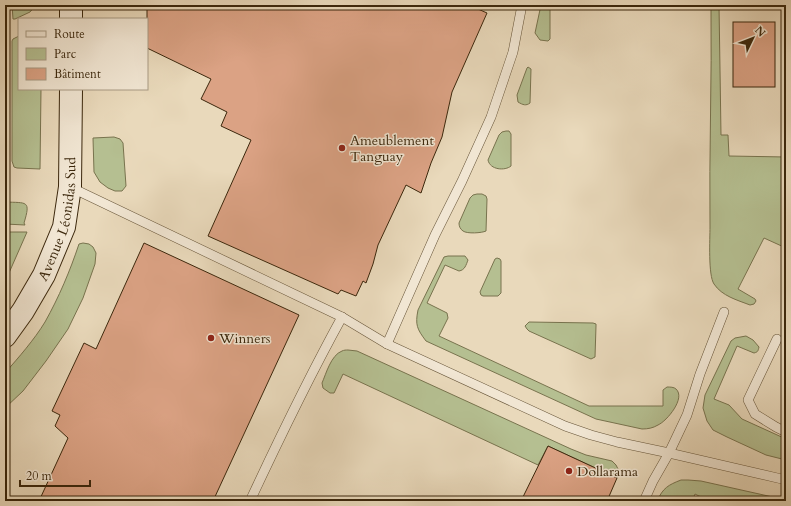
<svg xmlns="http://www.w3.org/2000/svg" width="791" height="506" font-family="Cardo,serif">
	<style>
		.green { fill: #b5bf91; stroke: #78734e }
		.building { fill: #dba284; stroke: #3b270c }
		.lines { fill: none; stroke-linecap: round; stroke-linejoin: round }
		.lane-casing { stroke: #665438; stroke-width: 10 }
		.secondary-casing { stroke: #3b270c; stroke-width: 24 }
		.lane { stroke: #f1e6d3; stroke-width: 9 }
		.secondary { stroke: #f1e6d3; stroke-width: 22 }
		.poi-dot { fill: #8f2418; stroke: #f1e6d3; stroke-width: 1.5 }
		.labels { text-anchor: middle; dominant-baseline: central; stroke-width: 3; stroke-linejoin: round; paint-order: stroke }
		.poi-label { font-size: 14px; fill: #3b270c; stroke: #f1e6d3; text-anchor: start }
		.street-label { font-size: 14px; fill: #3b270c; stroke: #f1e6d3 }
	</style>
	<rect width="100%" height="100%" fill="#e9d9bb"/>
	<filter id="stains"><feTurbulence type="fractalNoise" baseFrequency=".005" numOctaves="4"/><feColorMatrix values="0 0 0 0 .2 0 0 0 0 .09 0 0 0 0 .02 0 0 0 .5 -.17"/></filter>
	<radialGradient id="worn" r=".72"><stop offset=".6" stop-color="#630" stop-opacity="0"/><stop offset="1" stop-color="#630" stop-opacity=".3"/></radialGradient>
	<g class="green">
		<polygon points="12,5 36,5 30,12 15,19 13,19"/>
		<polygon points="541,5 549,5 550,6 550,39 548,41 540,40 535,33"/>
		<path d="M711 5H719L721 135H728L729 156 786 157V248L764 238 738 289 755 299 756 301 754 304 750 305C737 300 722 296 714 284 708 275 710 239 710 227 709 153 712 79 711 5Z"/>
		<polygon points="19,36 19,89 41,89 40,169 17,168 14,167 12,161 12,41 13,39"/>
		<path d="M528 67 531 69 530 103C526 106 523 105 518 102L517 95 527 68Z"/>
		<path d="M506 131H509L511 134V166C505 171 490 170 488 160L499 135 502 132Z"/>
		<polygon points="114,137 120,139 123,143 126,186 122,191 115,191 108,188 100,182 94,172 93,138"/>
		<path d="M477 194H482L486 196 487 199 486 231C482 233 467 234 463 231 460 229 459 226 459 223L470 198 473 195Z"/>
		<path d="M5 202C27 203 31 200 24 223L25 225 5 224Z"/>
		<polygon points="5,232 27,232 5,282"/>
		<path d="M83 243 89 244 93 247 96 253 95 264 83 298 68 329 46 361 23 391 5 408V373C19 357 34 340 45 322 59 297 70 271 79 244Z"/>
		<path d="M448 256H465L468 260C466 265 465 270 459 271L445 265 427 303 447 313 448 318 439 336 589 406H663V390L667 387C670 387 674 387 676 389 686 398 667 421 658 425 653 428 648 429 642 429L596 419 426 341C417 329 415 325 418 310L444 257Z"/>
		<polygon points="497,258 500,259 501,261 501,293 498,296 483,296 481,295 480,292 495,259"/>
		<polygon points="529,322 593,323 596,324 596,326 595,357 591,359 529,331 527,329 525,326"/>
		<path d="M746 336 753 340 759 347C758 351 758 352 754 353L737 346 714 399 729 405 742 419 786 439V460L766 455 727 437 713 430 707 421 703 408 705 395 731 341 735 338Z"/>
		<path d="M348 350 357 351 571 449 586 455 612 461 616 465 619 471 617 478 548 446 538 465 343 374 335 391 334 393H330L323 388 322 383C326 374 331 355 342 351 344 350 346 350 348 350Z"/>
		<path d="M681 480H688L701 481 786 500V501H709L695 494 692 501H657C663 488 668 485 681 480Z"/>
	</g>
	<g class="building">
		<polygon points="147,5 469,5 487,13 452,92 442,137 431,163 421,193 406,185 378,245 373,264 366,283 363,281 356,296 341,290 338,294 208,236 251,140 221,126 227,112 201,99 211,79 147,48"/>
		<rect x="733" y="22" width="42" height="65"/>
		<polygon points="144,243 299,315 213,501 39,501 68,438 55,426 60,415 52,411 84,343 96,349"/>
		<polygon points="548,446 617,478 607,501 521,501"/>
	</g>
	<g class="lines">
		<g class="lane-casing">
			<g id="lane">
				<polyline points="70,187 342,317 387,344 565,426 591,435 617,442 669,453 786,480"/>
				<polyline points="777,339 748,400 755,414 776,427 786,432"/>
				<polyline points="387,344 435,235 462,181 491,117 513,52 522,5"/>
				<path d="M250 501C279 439 309 377 342 317"/>
				<polyline points="644,501 653,481 669,453 687,415 700,374 724,312"/>
			</g>
		</g>
		<g class="secondary-casing">
			<g id="secondary">
				<polyline points="71,19 71,5"/>
				<path id="s1" d="M5 336 23 311 44 275 64 227 70 187 71 89"/>
			</g>
		</g>
		<use href="#lane" class="lane"/>
		<use href="#secondary" class="secondary"/>
	</g>
	<g class="poi-dot">
		<circle cx="342" cy="148" r="4"/>
		<circle cx="211" cy="338" r="4"/>
		<circle cx="569" cy="471" r="4"/>
	</g>
	<g class="labels">
		<g class="poi-label">
			<text x="350" y="140">Ameublement<tspan x="350" dy="16">Tanguay</tspan></text>
			<text x="219" y="338">Winners</text>
			<text x="577" y="471">Dollarama</text>
		</g>
		<g class="street-label">
			<text stroke="none"><textPath href="#s1" startOffset="131">Avenue Léonidas Sud</textPath></text>
		</g>
	</g>
	<rect width="791" height="506" fill="none" stroke="#e9d9bb" stroke-width="20"/>
	<rect x="6" y="6" width="779" height="494" fill="none" stroke="#3b270c" stroke-width="2"/>
	<rect x="10" y="10" width="771" height="486" fill="none" stroke="#3b270c"/>
	<rect x="18" y="18" width="130" height="72" fill="#f1e6d3" stroke="#a89a83"/>
	<rect x="26" y="31" width="20" height="6" fill="#f1e6d3" stroke="#a89a83"/>
	<text x="54" y="38" font-size="12" fill="#3b270c">Route</text>
	<rect x="26" y="48" width="20" height="12" fill="#b5bf91" stroke="#a89a83"/>
	<text x="54" y="58" font-size="12" fill="#3b270c">Parc</text>
	<rect x="26" y="68" width="20" height="12" fill="#dba284" stroke="#a89a83"/>
	<text x="54" y="78" font-size="12" fill="#3b270c">Bâtiment</text>
	<g transform="translate(753 38) rotate(47)" stroke="#f1e6d3" stroke-width="3" paint-order="stroke">
	<path d="M0-3L7 15L0 10L-7 15Z" fill="#3b270c"/>
	<text y="-6" font-size="11" font-weight="bold" text-anchor="middle" fill="#3b270c">N</text>
	</g>
	<path d="M20 480v6h70v-6" fill="none" stroke="#3b270c" stroke-width="2"/>
	<text x="26" y="480" font-size="12" fill="#3b270c" stroke="#f1e6d3" stroke-width="3" paint-order="stroke">20 m</text>
	<rect width="100%" height="100%" filter="url(#stains)"/>
	<rect width="100%" height="100%" fill="url(#worn)"/>
</svg>
